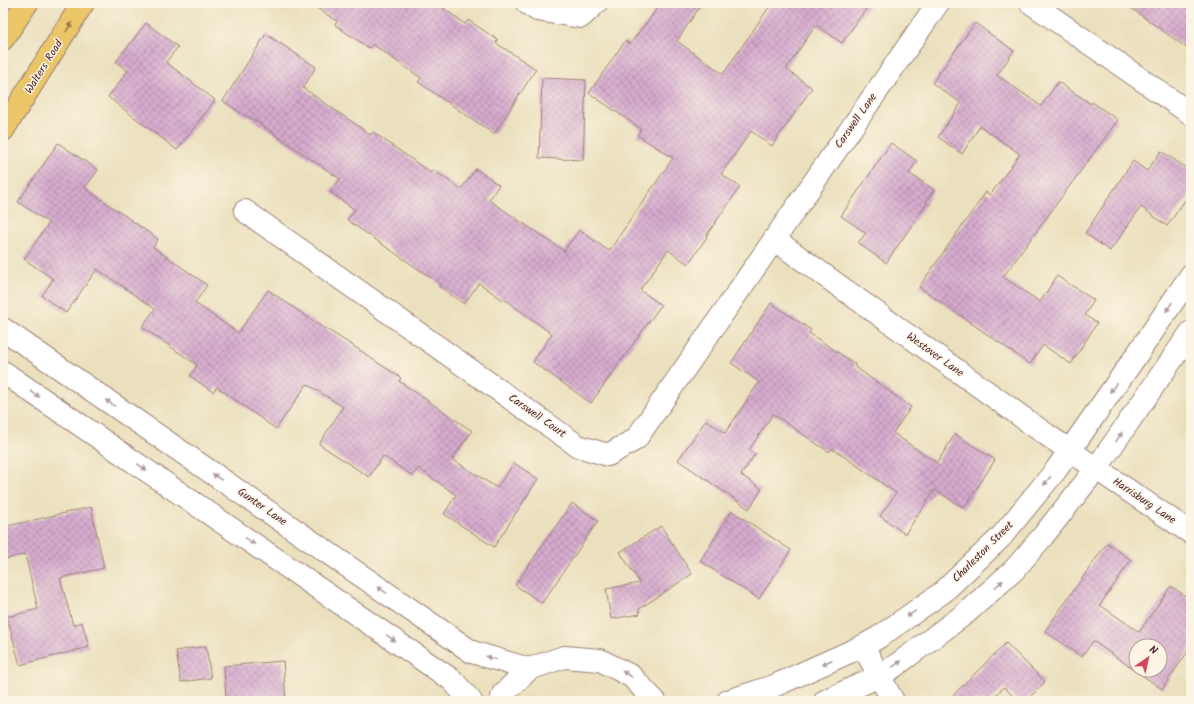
<svg xmlns="http://www.w3.org/2000/svg" width="1194" height="704" font-family="Kalam,sans-serif">
	<style>
		.building { fill: url(#building-cross-hatch); fill-rule: evenodd }
		.lines { fill: none; stroke-linecap: round; stroke-linejoin: round }
		.minor-casing { stroke: #9a8074; stroke-width: 24 }
		.major-casing { stroke: #9a8074; stroke-width: 24 }
		.minor { stroke: #fff; stroke-width: 22 }
		.major { stroke: #ebc669; stroke-width: 22 }
		.oneway { fill: #9a724a }
		.oneway2 { fill: #ae9aa0 }
		.labels { text-anchor: middle; dominant-baseline: central; stroke-width: 3; stroke-linejoin: round; paint-order: stroke }
		.street-label { font-size: 11px; fill: #4a1f2b; stroke: #fcf5e5 }
	</style>
	<defs>
		<pattern id="building-cross-hatch" width="8" height="8" patternUnits="userSpaceOnUse"><rect width="8" height="8" fill="#d6abcf"/><path d="M0 0l8 8M0 8l8-8" fill="none" stroke="#b08ba8"/></pattern>
	</defs>
	<rect width="100%" height="100%" fill="#fcf5e5"/>
	<filter id="ink" filterUnits="userSpaceOnUse"><feTurbulence type="fractalNoise" baseFrequency=".025" numOctaves="2"/><feDisplacementMap in="SourceGraphic" scale="8" xChannelSelector="R" yChannelSelector="G"/><feConvolveMatrix kernelMatrix="1 2 1 2 8 2 1 2 1" color-interpolation-filters="sRGB"/></filter>
	<filter id="wash" filterUnits="userSpaceOnUse"><feTurbulence type="fractalNoise" baseFrequency=".012" numOctaves="4" result="noise"/><feDisplacementMap in="SourceGraphic" scale="16" xChannelSelector="R" yChannelSelector="G"/><feGaussianBlur stdDeviation="0.9" result="paint"/><feColorMatrix in="noise" values="0 0 0 0 0 0 0 0 0 0 0 0 0 0 0 0 0 1.4 0 .05"/><feComposite in="paint" operator="in"/></filter>
	<g filter="url(#wash)">
		<rect width="100%" height="100%" fill="#ebe0be"/>
		<g id="blocks">
			<g class="building">
				<polygon points="309,3 436,3 465,24 468,20 498,40 496,43 536,69 494,134 418,82 421,78 372,44 369,48 335,25 337,21"/>
				<polygon points="660,3 702,3 677,41 723,74 772,3 870,3 842,43 816,25 786,69 812,88 772,146 751,131 721,174 740,187 706,236 707,237 688,264 668,250 640,290 661,305 591,403 533,362 552,334 504,299 503,300 479,283 464,304 439,286 440,284 347,220 355,210 330,192 340,179 248,116 247,117 223,101 266,34 316,67 303,88 371,135 373,132 431,173 433,170 461,189 476,169 499,185 489,200 564,251 579,230 609,251 673,158 637,135 641,129 589,93 625,41 630,44 646,23 647,23"/>
				<polygon points="1124,3 1191,3 1191,51"/>
				<polygon points="146,23 178,47 166,62 215,100 177,150 108,97 128,71 116,62"/>
				<polygon points="975,23 1014,51 997,75 1041,106 1058,82 1091,104 1092,102 1118,120 1003,277 1040,302 1057,276 1094,300 1085,315 1097,323 1071,364 1043,345 1030,364 919,287 986,192 990,195 1020,154 980,126 962,154 938,137 961,103 932,83"/>
				<polygon points="542,78 586,80 583,160 539,158"/>
				<polygon points="58,143 98,170 85,188 158,239 153,247 207,285 195,303 238,333 268,290 325,329 325,328 366,354 366,355 401,378 399,381 472,431 452,459 497,488 514,463 538,479 494,547 444,514 456,495 418,468 413,476 383,456 369,477 319,444 343,407 307,384 276,429 217,387 213,392 190,376 197,365 142,327 155,309 97,269 66,313 42,296 53,279 24,259 49,223 18,202"/>
				<polygon points="891,143 917,161 909,173 934,190 926,202 927,203 886,263 858,243 866,233 841,216"/>
				<polygon points="1161,151 1191,171 1191,192 1167,226 1141,207 1110,251 1085,233 1133,161 1147,171"/>
				<polygon points="771,303 811,330 809,333 855,364 854,366 911,407 893,433 937,463 955,434 995,460 964,508 935,490 905,534 880,516 896,493 832,448 829,452 773,414 749,450 755,454 741,475 762,489 749,509 678,460 706,420 725,433 759,382 731,363"/>
				<polygon points="572,503 598,521 542,603 515,585"/>
				<polygon points="91,507 104,568 60,578 73,625 82,622 89,647 20,665 7,617 38,609 25,554 3,560 3,527"/>
				<polygon points="732,511 791,550 759,599 700,561"/>
				<polygon points="661,526 692,574 639,609 640,614 611,619 606,589 640,583 620,552"/>
				<path d="M1107 543 1131 560 1100 605 1139 632 1171 586 1191 600V647L1162 689 1093 641 1082 657 1045 631ZM1136 646H1160V670H1136Z"/>
				<polygon points="1006,643 1045,682 1026,701 1018,701 1004,687 990,701 947,701"/>
				<polygon points="206,646 211,678 181,682 176,651"/>
				<polygon points="283,661 286,701 226,701 224,666"/>
			</g>
		</g>
	</g>
	<g filter="url(#ink)">
		<use href="#blocks" fill-opacity="0" stroke="#9a8074" stroke-width="1"/>
		<g class="lines">
			<g class="minor-casing">
				<g id="minor">
					<polyline points="527,3 537,10 581,17 596,3"/>
					<polyline points="1031,3 1191,114"/>
					<polyline points="245,211 578,446 608,455 636,439 938,3"/>
					<polyline points="775,240 1047,435 1191,533"/>
					<polyline points="3,329 472,652 529,669"/>
					<polyline points="3,372 452,680 471,701"/>
					<polyline points="863,646 893,701"/>
					<polyline points="501,701 503,694 529,669 564,657 600,660 631,676 655,701"/>
					<polyline points="728,701 774,686 863,646 879,637 943,592 1001,537 1056,470 1136,356 1191,275"/>
					<polyline points="825,701 879,676 895,666 966,613 1014,570 1043,536 1096,469 1191,332"/>
				</g>
			</g>
			<g class="major-casing">
				<g id="major">
					<polyline points="3,39 27,3"/>
					<polyline points="3,130 83,3"/>
				</g>
			</g>
			<use href="#minor" class="minor"/>
			<use href="#major" class="major"/>
		</g>
		<defs><path id="oneway-solid" d="M-6-.8H1V-3.2L6.5 0L1 3.2V.8H-6Z"/></defs>
		<use class="oneway" href="#oneway-solid" transform="translate(69 27) rotate(-58)"/>
		<g class="oneway2">
			<use href="#oneway-solid" transform="translate(1169 307) rotate(124)"/>
			<use href="#oneway-solid" transform="translate(1113 388) rotate(125)"/>
			<use href="#oneway-solid" transform="translate(35 394) rotate(34)"/>
			<use href="#oneway-solid" transform="translate(110 403) rotate(-145)"/>
			<use href="#oneway-solid" transform="translate(1119 437) rotate(-56)"/>
			<use href="#oneway-solid" transform="translate(142 467) rotate(34)"/>
			<use href="#oneway-solid" transform="translate(217 477) rotate(-145)"/>
			<use href="#oneway-solid" transform="translate(1047 481) rotate(129)"/>
			<use href="#oneway-solid" transform="translate(250 541) rotate(34)"/>
			<use href="#oneway-solid" transform="translate(999 584) rotate(-42)"/>
			<use href="#oneway-solid" transform="translate(382 590) rotate(-145)"/>
			<use href="#oneway-solid" transform="translate(911 614) rotate(145)"/>
			<use href="#oneway-solid" transform="translate(391 638) rotate(34)"/>
			<use href="#oneway-solid" transform="translate(491 658) rotate(-163)"/>
			<use href="#oneway-solid" transform="translate(827 662) rotate(156)"/>
			<use href="#oneway-solid" transform="translate(897 664) rotate(-35)"/>
			<use href="#oneway-solid" transform="translate(627 674) rotate(-149)"/>
		</g>
	</g>
	<g class="labels">
		<g class="street-label">
			<text transform="translate(44 67) rotate(-58)">Walters Road</text>
			<text transform="translate(856 121) rotate(-55)">Carswell Lane</text>
			<text transform="translate(935 355) rotate(36)">Westover Lane</text>
			<text transform="translate(537 416) rotate(35)">Carswell Court</text>
			<text transform="translate(1144 501) rotate(34)">Harrisburg Lane</text>
			<text transform="translate(262 507) rotate(35)">Gunter Lane</text>
			<text transform="translate(983 552) rotate(-45)">Charleston Street</text>
		</g>
	</g>
	<rect width="1194" height="704" fill="none" stroke="#fcf5e5" stroke-width="16"/>
	<g transform="translate(1148 658) rotate(34)"><circle r="19" fill="#fcf5e5" stroke="#b59f9b"/>
	<path d="M0-3L7 15L0 10L-7 15Z" fill="#d1495b"/>
	<text y="-6" font-size="11" font-weight="bold" text-anchor="middle" fill="#4a1f2b">N</text>
	</g>
</svg>
